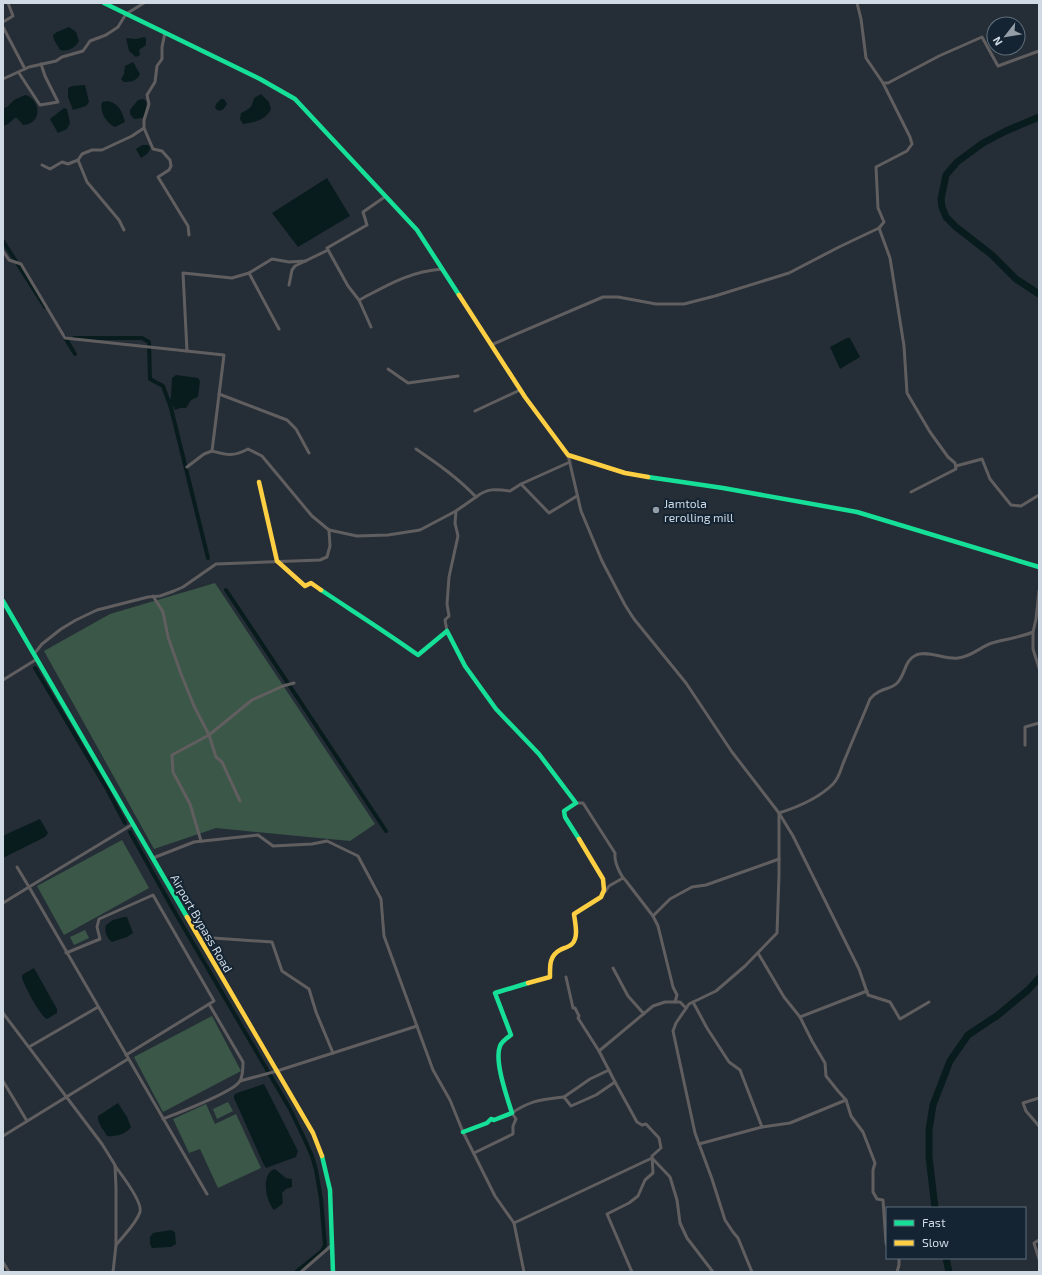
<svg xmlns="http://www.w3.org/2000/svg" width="1042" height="1275" font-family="'Exo 2',sans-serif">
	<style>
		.green { fill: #3b5748 }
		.water { fill: #081c1d }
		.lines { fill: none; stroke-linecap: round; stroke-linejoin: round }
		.canal { stroke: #081c1d; stroke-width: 4 }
		.river { stroke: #081c1d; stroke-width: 7 }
		.street { stroke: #615e60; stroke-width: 3 }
		.fast { stroke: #16e098; stroke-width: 4.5 }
		.slow { stroke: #ffcf43; stroke-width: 4.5 }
		.poi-dot { fill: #949ea7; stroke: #142433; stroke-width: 1.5 }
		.labels { text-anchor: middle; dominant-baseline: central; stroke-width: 4; stroke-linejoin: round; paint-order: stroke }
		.poi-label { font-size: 12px; fill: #cfdae4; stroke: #142433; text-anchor: start }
		.street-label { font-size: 12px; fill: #cfdae4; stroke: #142433 }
	</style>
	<rect width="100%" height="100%" fill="#252e36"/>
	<g class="green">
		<polygon points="215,583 375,824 350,841 216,828 154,849 44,651 110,614"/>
		<polygon points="122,840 149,888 64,935 37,886"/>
		<polygon points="85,930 89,938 74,945 70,937"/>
		<polygon points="212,1016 241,1071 163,1112 134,1057"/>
		<polygon points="228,1102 233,1111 217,1119 213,1109"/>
		<polygon points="206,1104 215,1124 236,1114 261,1168 218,1188 200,1149 189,1153 173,1119"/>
	</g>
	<g class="water">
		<path d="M69 27 76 32 79 41C75 48 68 52 60 50L54 40 53 35 57 32Z"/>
		<polygon points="144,37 146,38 146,45 139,50 140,55 136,57 129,51 126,38 136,39"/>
		<path d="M133 62 140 74C137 81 131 82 124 82L121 79 124 74 125 66Z"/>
		<polygon points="85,85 89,102 86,106 73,110 68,97 68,88 72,86"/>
		<path d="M261 94 269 102 271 109C267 119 254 123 243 124L240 119 241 113C250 109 252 107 254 98Z"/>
		<path d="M25 95C40 98 44 124 23 125L17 118H15L8 124 3 126V108L7 107 14 100Z"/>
		<path d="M143 99 146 101C147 107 146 113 143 118L134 119 130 114V110L138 100Z"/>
		<path d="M221 99H224L227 104C224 109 220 114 215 108L216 104Z"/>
		<path d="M108 101C119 104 122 111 125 122L115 127C106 123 99 111 102 102Z"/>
		<polygon points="64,108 67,109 70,123 67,129 58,133 50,119"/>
		<polygon points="142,145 148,145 151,148 147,154 141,158 136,149"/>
		<polygon points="327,178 350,216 298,247 272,213"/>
		<polygon points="847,338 850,338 860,357 840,369 830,347"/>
		<polygon points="176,375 198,378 200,381 198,397 191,400 186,408 180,408 175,410 170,401 171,396 172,378"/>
		<polygon points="40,819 48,833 45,837 3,858 3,836 11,832"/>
		<path d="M124 917H127L133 933 127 937 112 942C107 938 104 932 106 925L113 920Z"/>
		<path d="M34 968 57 1009V1013L47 1019C40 1016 25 987 22 978V975Z"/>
		<polygon points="264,1084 298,1151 296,1157 266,1168 263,1163 234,1098 234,1095 237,1093"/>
		<path d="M118 1103 127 1117 131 1127C127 1134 115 1137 107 1136 104 1130 97 1123 98 1116Z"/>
		<path d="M275 1169 286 1178 292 1179V1187L286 1189 282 1193C283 1206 285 1202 274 1210 266 1202 260 1173 275 1169Z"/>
		<polygon points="171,1230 175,1232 176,1244 171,1247 152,1248 150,1244 150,1237 153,1233"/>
	</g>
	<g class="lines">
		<g class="canal">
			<polyline points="3,241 45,307"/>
			<polyline points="64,336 75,354"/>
			<polyline points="74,338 142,338 149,342 150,379 163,386 171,408 208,558"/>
			<polyline points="226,590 386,831"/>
			<polyline points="35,668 107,789 125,823"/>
			<polyline points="130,832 173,909 290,1109 304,1138 312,1156 316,1170 321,1199 325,1245 322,1251 296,1272"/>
		</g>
		<g class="river">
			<polyline points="1039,117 1006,131 983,143 957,162 946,175 941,199 942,207 946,217 956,227 992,255 1016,279 1039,294"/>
			<polyline points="935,1208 929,1157 929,1130 933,1105 950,1061 968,1035 998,1015 1028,990 1039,978"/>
			<polyline points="946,1258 949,1272"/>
		</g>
		<g class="street">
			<polyline points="857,3 861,19 866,58 883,83 888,83 939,56 982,37 998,66 1039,51"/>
			<polyline points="3,22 13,16 8,3"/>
			<polyline points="3,27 25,69"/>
			<polyline points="19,73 40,105 58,102 45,76 41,64"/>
			<polyline points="3,79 29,67 56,61 62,57 83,51 90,41 106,35 118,27 126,14 144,3"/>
			<polyline points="144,128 153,149 162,151 170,160 171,166 169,170 158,177 188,226 189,235"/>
			<polyline points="42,165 50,169 62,162 68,164 78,160"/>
			<polyline points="879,228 890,258 904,346 907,393 930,432 948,457 955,463 956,469 911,492"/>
			<polyline points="124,230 119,220 87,182 78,160 82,154 92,150 102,150 132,136 144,128 144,120 149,104 147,95 155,82 157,66 162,59 162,47 165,33"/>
			<polyline points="3,251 9,260 21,264 65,338 224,355 212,451"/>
			<polyline points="249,273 279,329"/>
			<polyline points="289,285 292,270 295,266 328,250"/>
			<path d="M359 300C388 285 408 272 442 269"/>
			<polyline points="371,327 359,300 348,286 327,248 367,225 363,212 386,196"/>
			<polyline points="491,345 603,297 618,297 656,304 684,304 715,296 789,273 839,247 879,228 884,222 878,208 876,167 907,151 912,144 910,137 883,83"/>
			<polyline points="187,351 183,273 232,278 249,273 272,259 289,262 306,261"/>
			<polyline points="388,369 408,383 458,376"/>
			<polyline points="219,394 287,420 296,429 309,453"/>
			<polyline points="475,411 520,390"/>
			<path d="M416 449C438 464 458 478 476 497 487 488 496 489 510 491L521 484 549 513 577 496"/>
			<polyline points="568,455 581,511 602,561 625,605 634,619 686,683 732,752 779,813 779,875 777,933 745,966 716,991 689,1004 676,1023 673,1031 695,1133 712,1179 725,1220 733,1232 738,1238 752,1272"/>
			<polyline points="956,466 982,459 990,479 1011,505 1021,506 1039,495"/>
			<polyline points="521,484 570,462"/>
			<polyline points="329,530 357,536 388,535 420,530 456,511"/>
			<polyline points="153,596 163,612 168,637 181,674 194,706 209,735 172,755 173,772 190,804 201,841"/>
			<polyline points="447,631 445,620 449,616 447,604 449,577 458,536 455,523 456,511 476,497"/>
			<polyline points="1033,632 1033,649 1039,668"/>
			<path d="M34 654 42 644 61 629 76 620 97 610 148 597 160 596 174 591 183 587 216 564 320 560 327 557 330 546 329 530 312 516 262 456 248 449C233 457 227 455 212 451L204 454 187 467"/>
			<polyline points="3,680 37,659"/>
			<polyline points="1025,745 1025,727 1039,723"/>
			<polyline points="240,801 222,762 216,757 209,735 252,700 283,686 294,683"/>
			<path d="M576 803H583L615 853C614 862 620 875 626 881L653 916 658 926 673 987 677 995 675 1002"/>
			<polyline points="133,824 29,887 207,1194"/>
			<polyline points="153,858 194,842 258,835 273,846 312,844 327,841 358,856 381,899 384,936 433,1070 450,1100 463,1132 495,1196 514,1223 524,1272"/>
			<polyline points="605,892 609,886 623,878"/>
			<polyline points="3,903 29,887 17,867"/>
			<polyline points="653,916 670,899 692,887 706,885 779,859"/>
			<polyline points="199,937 272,942 282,971 309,989 316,1012 333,1053"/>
			<polyline points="66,953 100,939 97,927 99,919 153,895 214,1001 126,1055"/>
			<polyline points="758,953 784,997 800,1017 812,1041 825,1063 826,1076 838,1091 846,1100 851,1116 863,1132 875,1163 873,1170 873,1192 877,1199 883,1200 886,1243 887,1245"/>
			<polyline points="613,968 628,996 644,1014"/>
			<polyline points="566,977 573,1008 575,1008 579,1016 578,1018 599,1051"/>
			<polyline points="693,1002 707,1028 729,1062 740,1070 762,1127 699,1144"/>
			<path d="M929 1002 900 1019 890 1002 868 995 859 969 793 836 779 813C798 807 819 798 833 784 840 777 841 767 845 759 853 739 862 719 870 699 872 697 874 694 877 693 883 688 893 689 898 682 906 673 904 661 916 655 928 650 946 660 958 658 971 657 980 647 992 643 1005 639 1019 638 1033 632L1036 619 1039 591"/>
			<polyline points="3,1013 102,1144 115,1165 116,1188 116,1245 113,1272"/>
			<polyline points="800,1017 867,991"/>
			<polyline points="29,1047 98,1007"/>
			<polyline points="3,1081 27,1121"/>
			<polyline points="240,1081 277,1071 417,1026"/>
			<polyline points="615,1082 599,1051 653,1006 665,1002 680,1002 686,1008"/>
			<polyline points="564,1097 590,1079 609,1070"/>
			<polyline points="1039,1098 1023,1103 1026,1111 1039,1126"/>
			<path d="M163 1119C178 1113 234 1092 240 1081 243 1076 243 1068 243 1062L209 1004"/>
			<polyline points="762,1127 790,1123 846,1100"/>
			<polyline points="3,1136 128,1059"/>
			<path d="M474 1153 513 1134V1126L516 1119 512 1113C531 1100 541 1100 564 1097L571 1106 596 1095 615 1082 637 1122 642 1125 646 1124 659 1138 661 1148 652 1156 653 1173 645 1180 638 1196 629 1203 607 1214 632 1272"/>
			<path d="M115 1166C121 1174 143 1202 140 1212 136 1224 124 1235 116 1245"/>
			<polyline points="514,1223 652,1158 670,1177 677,1200 680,1223 687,1238 713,1272"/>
			<polyline points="1039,1240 1034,1243 1039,1259"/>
			<polyline points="3,1262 9,1272"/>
			<polyline points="301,1272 332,1245"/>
			<polyline points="897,1272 899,1265 899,1258"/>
		</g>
		<g class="fast">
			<polyline points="104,3 260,79 295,99 417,230 459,295"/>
			<polyline points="648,477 723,488 857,512 1039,567"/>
			<path d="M321 590C354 612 386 632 418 655L447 631 465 666 496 709 539 754 576 803 564 811 565 817 579 839"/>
			<polyline points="3,601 187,917"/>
			<path d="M463 1132 487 1123 491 1119 494 1120 512 1113C507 1097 494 1061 500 1046 502 1041 507 1038 511 1035L495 993 528 983"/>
			<polyline points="322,1156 330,1190 333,1272"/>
		</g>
		<g class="slow">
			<polyline points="459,295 525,397 568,455 625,473 648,477"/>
			<polyline points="259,482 277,561 305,586 311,583 321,590"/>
			<polyline points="187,917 313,1133 322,1156"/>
			<path d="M528 983 550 977C550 966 549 956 560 950 564 948 569 947 572 944 579 937 575 923 574 914L601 897 604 890 603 879 579 839"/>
		</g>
	</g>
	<circle class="poi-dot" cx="656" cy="510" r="4"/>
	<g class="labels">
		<g class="poi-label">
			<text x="664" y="503">Jamtola<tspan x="664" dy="14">rerolling mill</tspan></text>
		</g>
		<g class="street-label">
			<text transform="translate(202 923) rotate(60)">Airport Bypass Road</text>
		</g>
	</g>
	<rect width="1042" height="1275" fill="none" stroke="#cfdae4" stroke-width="8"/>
	<rect x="886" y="1207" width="140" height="52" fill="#142433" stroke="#5f6d7a"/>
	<rect x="894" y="1220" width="20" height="6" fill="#16e098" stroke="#5f6d7a"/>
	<text x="922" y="1227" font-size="12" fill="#cfdae4">Fast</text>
	<rect x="894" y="1240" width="20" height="6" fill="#ffcf43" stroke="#5f6d7a"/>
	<text x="922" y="1247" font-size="12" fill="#cfdae4">Slow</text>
	<g transform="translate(1006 36) rotate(239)"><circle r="19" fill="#142433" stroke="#5f6d7a"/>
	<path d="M0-3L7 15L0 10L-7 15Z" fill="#949ea7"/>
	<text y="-6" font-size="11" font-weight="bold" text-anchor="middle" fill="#cfdae4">N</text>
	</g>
</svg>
